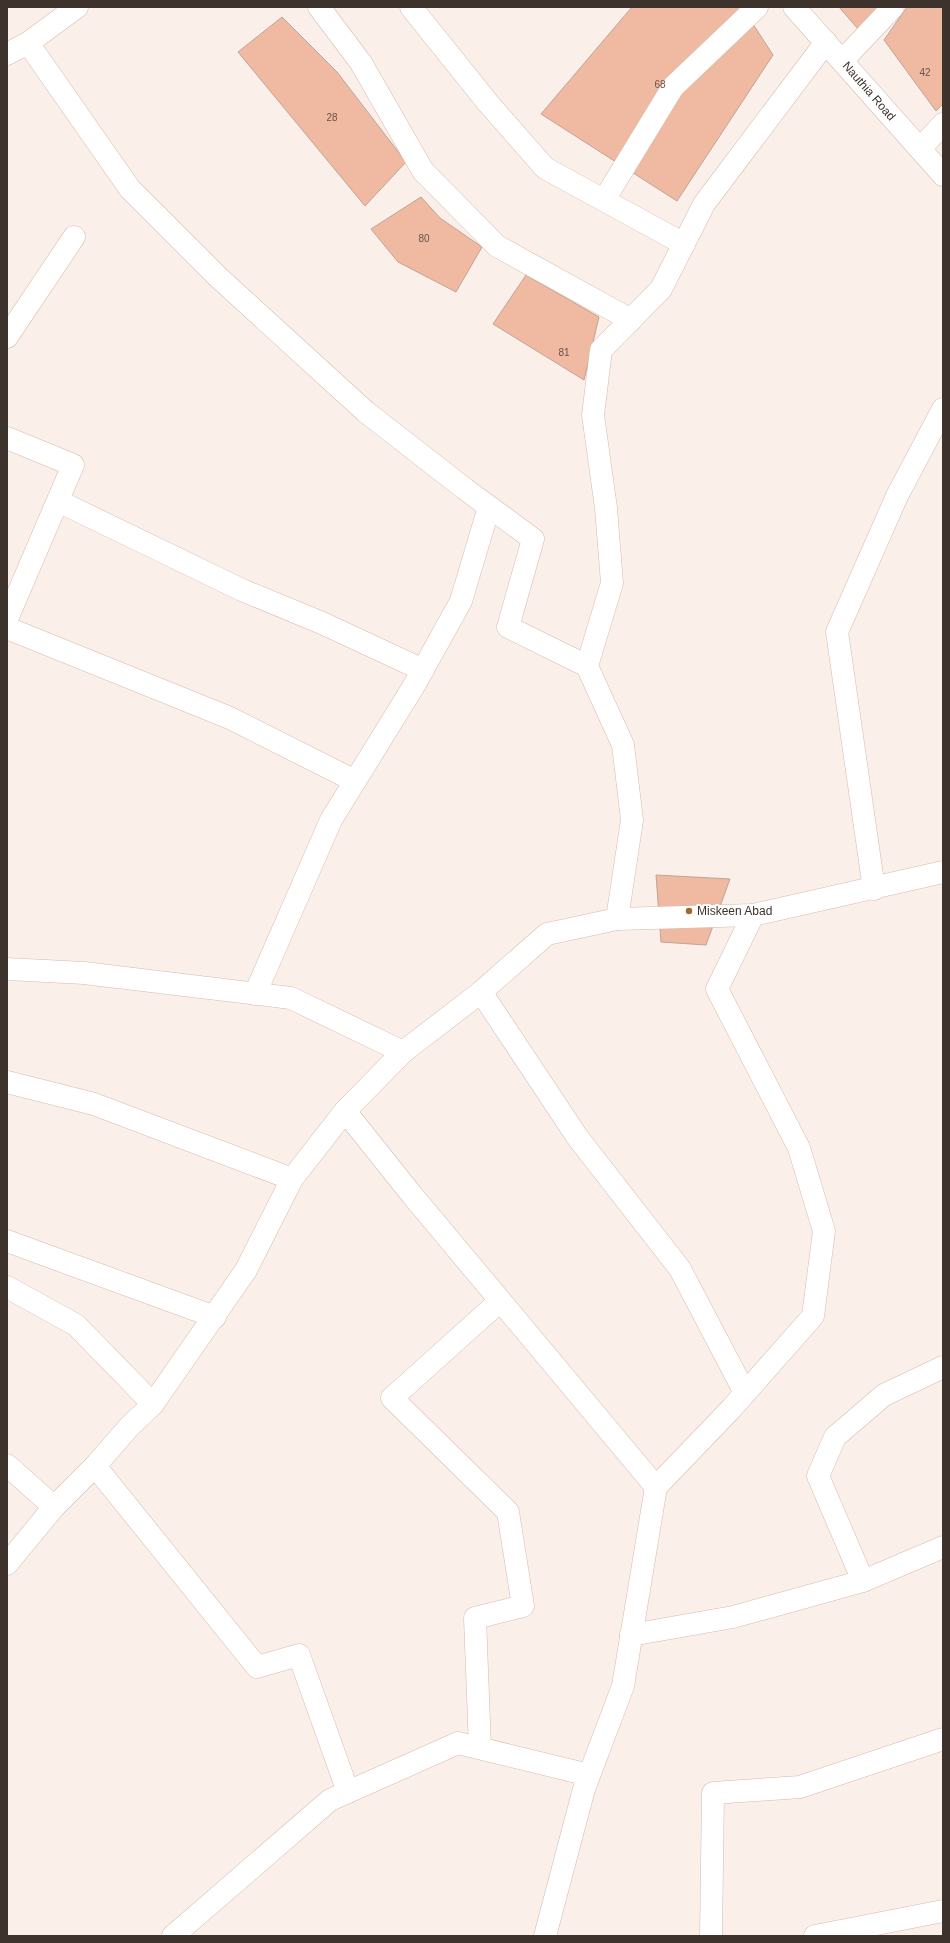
<svg xmlns="http://www.w3.org/2000/svg" width="950" height="1943" font-family="Arial,sans-serif">
	<style>
		.building { fill: #f0baa2; stroke: #c0a396 }
		.lines { fill: none; stroke-linecap: round; stroke-linejoin: round }
		.street-casing { stroke: #d6baac; stroke-width: 23 }
		.secondary-casing { stroke: #d6baac; stroke-width: 23 }
		.street { stroke: #fff; stroke-width: 22 }
		.secondary { stroke: #fff; stroke-width: 22 }
		.poi-dot { fill: #a26a26; stroke: #fff; stroke-width: 1.5 }
		.labels { text-anchor: middle; dominant-baseline: central; stroke-width: 4; stroke-linejoin: round; paint-order: stroke }
		.number-label { font-size: 10px; fill: #6a544a }
		.street-label { font-size: 12px; fill: #3e322d; stroke: #fff }
		.poi-label { font-size: 12px; fill: #3e322d; stroke: #fff; text-anchor: start }
	</style>
	<rect width="100%" height="100%" fill="#fbefea"/>
	<g class="building">
		<polygon points="632,7 742,7 773,55 677,201 541,114"/>
		<polygon points="839,7 881,7 858,29"/>
		<polygon points="907,7 943,7 943,104 936,111 884,40"/>
		<polygon points="282,17 337,72 406,162 365,206 238,52"/>
		<polygon points="421,197 440,218 482,247 456,292 398,262 371,229"/>
		<polygon points="526,275 599,317 584,380 493,324"/>
		<polygon points="656,875 730,879 706,945 661,942"/>
	</g>
	<g class="lines">
		<g class="street-casing">
			<g id="street">
				<polyline points="319,7 361,63 423,171 497,246 631,320"/>
				<polyline points="411,7 488,103 545,168 684,244"/>
				<polyline points="28,43 130,189 217,276 366,412 465,489 533,539 508,627 587,666"/>
				<polyline points="842,61 893,7"/>
				<polyline points="920,149 943,124"/>
				<polyline points="604,200 673,87 757,7"/>
				<polyline points="7,337 74,237"/>
				<polyline points="7,438 73,465 7,619"/>
				<polyline points="58,501 242,590 322,623 423,670"/>
				<polyline points="7,628 230,718 355,781"/>
				<polyline points="874,889 837,632 897,496 943,409"/>
				<polyline points="617,919 632,820 623,745 587,666 612,583 606,508 593,415 601,350 661,289 704,204 826,42"/>
				<polyline points="7,969 84,973 291,998 403,1052"/>
				<polyline points="481,992 578,1138 680,1269 745,1393"/>
				<polyline points="255,994 331,820 415,684 461,601 489,507"/>
				<polyline points="7,1082 94,1104 292,1179"/>
				<polyline points="345,1111 412,1195 656,1487"/>
				<polyline points="7,1241 215,1317"/>
				<polyline points="7,1287 76,1325 153,1404"/>
				<polyline points="7,1465 54,1507"/>
				<polyline points="95,1466 257,1667 299,1655 348,1792"/>
				<polyline points="7,1564 54,1507 95,1466 129,1427 153,1404 246,1270 292,1179 345,1111 403,1052 481,992 547,934 617,919 753,915 943,872"/>
				<polyline points="863,1581 818,1476 835,1437 884,1395 943,1367"/>
				<polyline points="631,1635 733,1617 863,1581 943,1547"/>
				<polyline points="480,1748 475,1618 523,1606 508,1512 392,1398 500,1301"/>
				<polyline points="173,1936 330,1800 458,1743 589,1775"/>
				<polyline points="545,1936 584,1789 623,1686 656,1487 731,1409 813,1316 824,1231 799,1148 717,989 753,915"/>
				<polyline points="711,1936 713,1793 800,1787 943,1739"/>
				<polyline points="815,1936 943,1911"/>
			</g>
		</g>
		<g class="secondary-casing">
			<g id="secondary">
				<polyline points="794,7 943,175"/>
				<polyline points="7,54 28,43 77,7"/>
			</g>
		</g>
		<use href="#street" class="street"/>
		<use href="#secondary" class="secondary"/>
	</g>
	<circle class="poi-dot" cx="689" cy="911" r="4"/>
	<g class="labels">
		<g class="number-label">
			<text x="925" y="72">42</text>
			<text x="660" y="84">68</text>
			<text x="332" y="117">28</text>
			<text x="424" y="238">80</text>
			<text x="564" y="352">81</text>
		</g>
		<g class="street-label">
			<text transform="translate(869 91) rotate(49)">Nauthia Road</text>
		</g>
		<g class="poi-label">
			<text x="697" y="911">Miskeen Abad</text>
		</g>
	</g>
	<rect width="950" height="1943" fill="none" stroke="#3e322d" stroke-width="16"/>
</svg>
